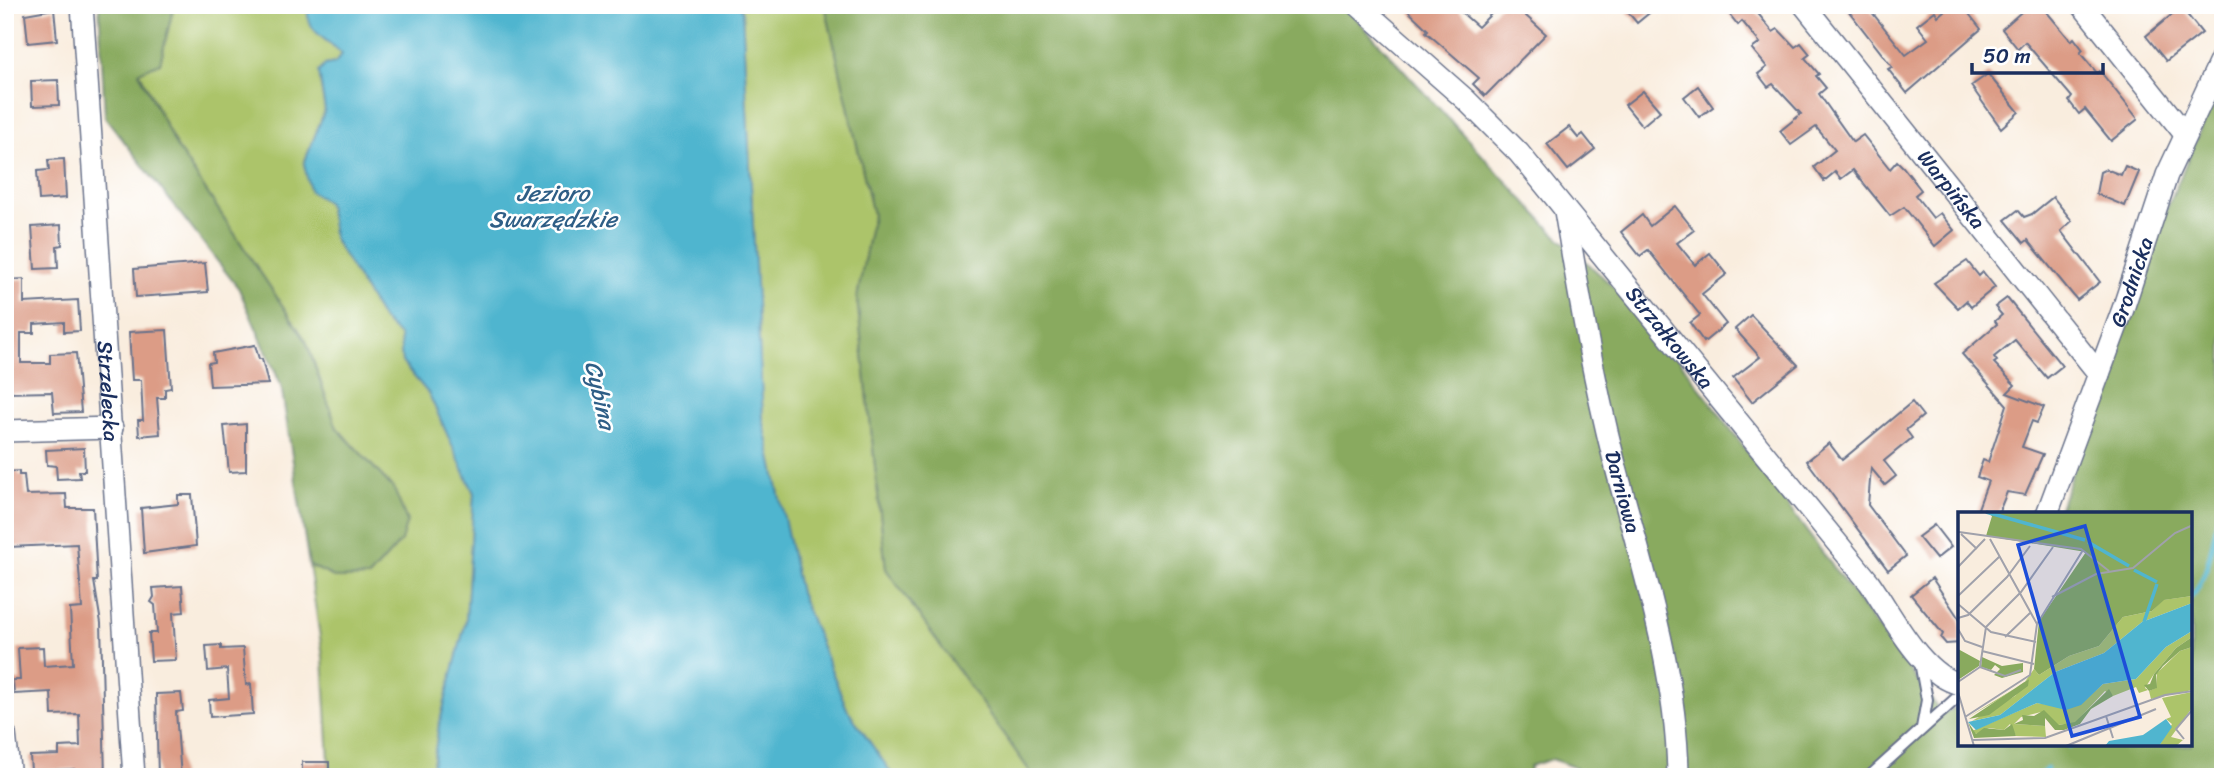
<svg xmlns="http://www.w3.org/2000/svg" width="2228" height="782" font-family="Sriracha,sans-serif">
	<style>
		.green { fill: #acc46a; stroke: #647a64; stroke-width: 2 }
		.forest { fill: #89aa5e; stroke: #526c5e; stroke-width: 2 }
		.water { fill: #50b5cf; stroke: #367296; stroke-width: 2 }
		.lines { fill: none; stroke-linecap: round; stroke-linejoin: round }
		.stream { stroke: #50b5cf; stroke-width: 5 }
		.building { fill: #dc9c86 }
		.service-casing { stroke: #69728b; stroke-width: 14 }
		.minor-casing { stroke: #69728b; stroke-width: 24 }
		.service { stroke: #fff; stroke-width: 10 }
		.minor { stroke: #fff; stroke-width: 21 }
		.labels { text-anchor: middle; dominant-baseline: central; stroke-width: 5; stroke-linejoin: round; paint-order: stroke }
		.street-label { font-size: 21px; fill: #1b2f5e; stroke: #fff }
		.water-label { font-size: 23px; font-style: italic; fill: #2e5e86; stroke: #fff }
		.inset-river { fill: none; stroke: #50b5cf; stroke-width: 3.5 }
		.inset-road { fill: none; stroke: #a0a1ab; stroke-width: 2 }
		.view { fill: #1d4ed8; fill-opacity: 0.15; stroke: #1d4ed8; stroke-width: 3.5 }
		.inset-edge { fill: none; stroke: #1b2f5e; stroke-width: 3.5 }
	</style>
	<rect width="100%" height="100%" fill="#fff"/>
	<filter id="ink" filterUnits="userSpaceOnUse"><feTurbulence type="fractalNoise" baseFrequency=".0143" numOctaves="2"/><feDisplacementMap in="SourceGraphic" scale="14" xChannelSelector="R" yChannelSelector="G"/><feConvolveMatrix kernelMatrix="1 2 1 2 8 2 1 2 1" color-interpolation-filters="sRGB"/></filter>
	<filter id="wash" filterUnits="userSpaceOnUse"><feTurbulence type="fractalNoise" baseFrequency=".00686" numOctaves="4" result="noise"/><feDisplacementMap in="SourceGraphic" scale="28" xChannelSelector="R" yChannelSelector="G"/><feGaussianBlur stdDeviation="1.57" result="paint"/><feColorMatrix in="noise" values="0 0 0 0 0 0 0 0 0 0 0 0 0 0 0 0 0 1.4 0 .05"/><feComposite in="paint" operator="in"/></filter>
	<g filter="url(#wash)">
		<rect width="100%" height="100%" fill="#f9edde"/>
		<g class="green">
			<path d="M174 5H308C305 32 326 38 342 54L335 63 325 65 320 81 325 110 304 163 328 203 334 239 383 320 400 336 402 362 429 394 474 493 466 621 439 725 431 777H330L323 657 309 565 336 578 369 577 401 541 394 489 337 428 306 341 176 146 139 71 160 63Z"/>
			<polygon points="739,5 825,5 873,215 857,298 886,569 1034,777 894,777 847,709 800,593 763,419 742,11"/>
		</g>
		<g class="forest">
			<polygon points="99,5 174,5 160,63 139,72 176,146 306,341 337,428 394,489 407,521 401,541 369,577 336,578 309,565 281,385 239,289 105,117"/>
			<polygon points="825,5 1344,5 1552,231 1647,317 1942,713 1960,707 1960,745 2191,745 2191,514 2058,514 2143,263 2223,79 2223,777 1577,777 1576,768 1552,759 1530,766 1529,777 1034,777 886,569 857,298 873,215"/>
		</g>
		<path class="water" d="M308 5H739L742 11 763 419 800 593 847 709 894 777H431L439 725 466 621 474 493 429 394 402 362 400 336 383 320 334 239 328 203 310 191 304 164 325 110 319 72 325 65 335 63 342 54C327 38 304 32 308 5Z"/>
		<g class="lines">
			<g class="stream">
				<path d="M2191 597C2211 577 2216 520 2223 491"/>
				<polyline points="2070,746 2070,745"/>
				<polyline points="2038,777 2047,769"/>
			</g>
		</g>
		<g id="blocks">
			<g class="building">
				<polygon points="1402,5 1453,5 1478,27 1500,5 1514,5 1546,34 1485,96 1473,84 1479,78 1426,32 1428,30"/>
				<polygon points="1622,5 1659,5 1637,23"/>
				<polygon points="1722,5 1761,5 1755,10 1773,32 1778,29 1795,47 1801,43 1810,54 1805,58 1819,74 1816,76 1826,88 1819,94 1853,142 1863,135 1890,169 1897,161 1903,167 1921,190 1915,195 1933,218 1940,213 1954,230 1935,246 1904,207 1890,216 1853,170 1841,179 1835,172 1824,181 1814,167 1835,150 1816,127 1791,145 1780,131 1801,114 1773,84 1768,87 1758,74 1767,67 1752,49 1760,43 1742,21 1738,25"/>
				<polygon points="1844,5 1866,5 1906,55 1928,39 1917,25 1935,11 1938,16 1951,5 1962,5 1981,29 1907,93 1888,69 1892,67"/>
				<polygon points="2029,5 2041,5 2071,41 2074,38 2083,50 2080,53 2097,73 2100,71 2138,119 2111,141 2085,109 2079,114 2069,101 2072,97 2025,42 2018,49 2002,29"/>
				<polygon points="2181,7 2202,33 2166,61 2146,36"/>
				<polygon points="54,9 57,40 28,43 25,14"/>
				<polygon points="1988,74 2019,112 2001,128 1971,86"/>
				<polygon points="58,80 59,105 32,106 31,81"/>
				<polygon points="1698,86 1713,107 1699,117 1684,97"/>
				<polygon points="1643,91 1660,111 1642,126 1625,105"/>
				<polygon points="1569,127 1578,138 1583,134 1595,149 1568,170 1547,144"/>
				<polygon points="64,159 66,198 39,200 37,171 49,170 48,160"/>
				<polygon points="2125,166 2139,172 2125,206 2096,194 2100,172 2106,169 2121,175"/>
				<polygon points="2053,197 2072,221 2061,231 2100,282 2077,300 2028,240 2024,243 2005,220 2018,210 2024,217 2032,214"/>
				<polygon points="1675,206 1694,230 1677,243 1695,265 1710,253 1727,274 1702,294 1726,324 1704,342 1690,323 1700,315 1648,250 1640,256 1621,232 1642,215 1650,226"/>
				<polygon points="61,225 62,245 57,246 58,268 35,269 32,227"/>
				<polygon points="1967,261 1979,276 1983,272 1995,287 1971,307 1966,301 1958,308 1934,283"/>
				<polygon points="205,263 208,292 136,297 134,269"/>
				<polygon points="24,279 24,303 78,300 80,331 64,332 64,322 34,324 34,333 21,333 21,363 50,363 50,354 76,353 81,412 54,413 52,392 5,393 5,280"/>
				<polygon points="2007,298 2062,366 2047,378 2015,340 1994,357 1997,361 1994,363 2015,385 2007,393 2044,407 2037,423 2032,421 2022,447 2043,454 2025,495 2007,492 1998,514 1976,514 1988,481 1977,477 1983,460 1988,462 2007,405 1962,354 1997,324 1995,321 2002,315 1995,307"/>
				<polygon points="1751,315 1798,365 1752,402 1733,378 1760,357 1735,329"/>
				<polygon points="167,330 171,388 165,389 165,398 157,398 160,434 139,436 138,420 143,420 141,380 132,380 129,332"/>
				<polygon points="255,345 259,359 262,359 268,384 210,386 208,363 214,362 213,353"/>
				<polygon points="1912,402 1923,416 1906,430 1912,438 1884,461 1896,476 1885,485 1871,468 1868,505 1906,556 1888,570 1807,461 1829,443 1842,460"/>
				<polygon points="246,424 246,471 229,472 224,426"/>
				<polygon points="84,448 85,471 79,471 80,478 57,479 56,466 47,465 46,450"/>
				<polygon points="19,471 19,475 24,475 26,495 66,494 67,508 93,508 97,581 94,581 101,623 105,777 74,777 74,769 31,771 30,756 59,755 59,747 80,746 79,714 52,715 51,692 14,694 13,680 20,680 18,648 43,647 44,666 73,664 70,609 82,608 77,544 8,547 5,472"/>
				<polygon points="178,495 192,495 196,546 144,553 141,508 178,504"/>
				<polygon points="1934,525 1951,547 1936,559 1918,537"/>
				<polygon points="1932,578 1960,620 1960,643 1946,644 1941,638 1943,634 1911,595"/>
				<polygon points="182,586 184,612 173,613 176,660 151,661 149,633 157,633 155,605 151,602 154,597 153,588"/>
				<polygon points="221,645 221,649 243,648 246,685 251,684 253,714 210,717 209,700 229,698 227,669 208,671 206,646"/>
				<polygon points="181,693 183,711 176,712 181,777 158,777 156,694"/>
				<rect x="302" y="762" width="27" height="15"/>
			</g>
		</g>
	</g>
	<g filter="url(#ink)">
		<use href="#blocks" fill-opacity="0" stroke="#69728b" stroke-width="2"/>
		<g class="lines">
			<g class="service-casing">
				<g id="service">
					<polyline points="1920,662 1927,700 1922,728"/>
					<polyline points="1869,777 1960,695"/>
				</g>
			</g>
			<g class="minor-casing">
				<g id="minor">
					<path id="s1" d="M82 5 134 777"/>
					<path id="s2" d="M1358 5 1466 100 1519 153 1869 582C1891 613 1921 676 1960 684"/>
					<path id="s3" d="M1804 5 2099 374"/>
					<polyline points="2082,5 2184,133"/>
					<path id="s4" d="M1565 211C1579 294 1593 378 1614 460 1641 564 1677 669 1678 777"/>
					<polyline points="5,431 112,428"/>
					<path id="s5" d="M2047 514 2123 309 2167 175 2223 55"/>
					<polyline points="5,734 10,777"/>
				</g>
			</g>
			<use href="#service" class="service"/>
			<use href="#minor" class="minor"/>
		</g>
	</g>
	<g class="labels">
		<g class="street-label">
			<text stroke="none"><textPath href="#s3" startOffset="236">Warpińska</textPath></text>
			<text stroke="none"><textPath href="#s5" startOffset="247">Grodnicka</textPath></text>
			<text stroke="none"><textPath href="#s2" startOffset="457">Strzałkowska</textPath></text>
			<text stroke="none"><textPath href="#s1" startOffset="387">Strzelecka</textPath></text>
			<text stroke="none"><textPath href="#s4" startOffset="287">Darniowa</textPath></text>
		</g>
		<g class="water-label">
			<text x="553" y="193">Jezioro<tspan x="553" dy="26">Swarzędzkie</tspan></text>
			<text transform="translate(600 395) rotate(77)">Cybina</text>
		</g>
	</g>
	<g transform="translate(1958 512)">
		<rect width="234" height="234" fill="#f9edde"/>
		<path d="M234 84V91L184 110 146 141 97 160 42 203 14 209 57 184 71 167 40 188 10 205 66 171 76 157 81 163 111 144 141 134 165 105 194 99 205 88ZM234 119V125L218 136 196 162 187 176 190 178 181 181 178 175 155 184 147 179 117 211 100 213 83 200 63 205 56 212 87 214 88 225 58 224 52 212 46 218 31 216 18 222 14 219 79 191 110 196 124 191 145 172 178 167 208 135ZM234 135V178L193 187 191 179 198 176 199 161 222 139ZM234 180V196L213 225 225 228 218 234H201L214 212 208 207 213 205 204 186Z" fill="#acc46a"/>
		<path d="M28 0H234V84L206 88 194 99 165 105 141 134 111 144 81 163 76 157 81 109 128 40 28 24 34 4ZM234 125V135L222 139 205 154 198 163 199 176 191 179 186 173 192 172 196 162 218 136ZM0 137 22 149 21 154 0 168ZM24 145 44 154 65 151V160L44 166 36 163 42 157 37 153 33 158 23 155ZM71 167 70 174 31 203 11 207ZM151 177 155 184 133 197 122 212 106 218H97L87 206V214L56 212 65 208 64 203 76 204 86 198 101 213 117 210ZM10 210 18 222 26 216 46 218 54 212 58 224 16 226Z" fill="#89aa5e"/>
		<path d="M234 91V119L208 135 178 167 145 172 123 193 108 198 79 191 18 218 10 210 42 203 97 160 146 141 184 110ZM208 207 214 215 201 234H147L151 229 185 223Z" fill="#50b5cf"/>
		<path class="inset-river" d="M28 0 127 28M130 30 171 54M176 58 199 70M186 110 199 72"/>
		<path class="inset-road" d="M1 20 123 37 151 59M3 22 19 37M32 27 79 112M0 55 27 27M0 84 41 45M94 85 138 62 175 56 217 21 235 13M0 92 33 120 78 130M0 106 10 103 49 65 72 34M0 117 7 129 24 135M47 125 72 101M24 139 76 152M22 155 28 115 63 80 95 35M22 155 47 164 63 158M0 170 22 155M0 180 16 234M148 204 155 226M7 205 72 163 79 112 125 38M226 227 218 217 235 197M15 228 87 226 207 183 235 179M108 234 198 197"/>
		<path class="view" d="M127 14 182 205 114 224 60 33Z"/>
		<rect width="234" height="234" class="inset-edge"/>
	</g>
	<rect width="2228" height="782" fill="none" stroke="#fff" stroke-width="28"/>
	<path d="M1972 63v10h131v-10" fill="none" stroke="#1b2f5e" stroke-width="3.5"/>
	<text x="1983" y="63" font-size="21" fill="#1b2f5e" stroke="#ffffff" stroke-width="5" paint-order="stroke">50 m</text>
</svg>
